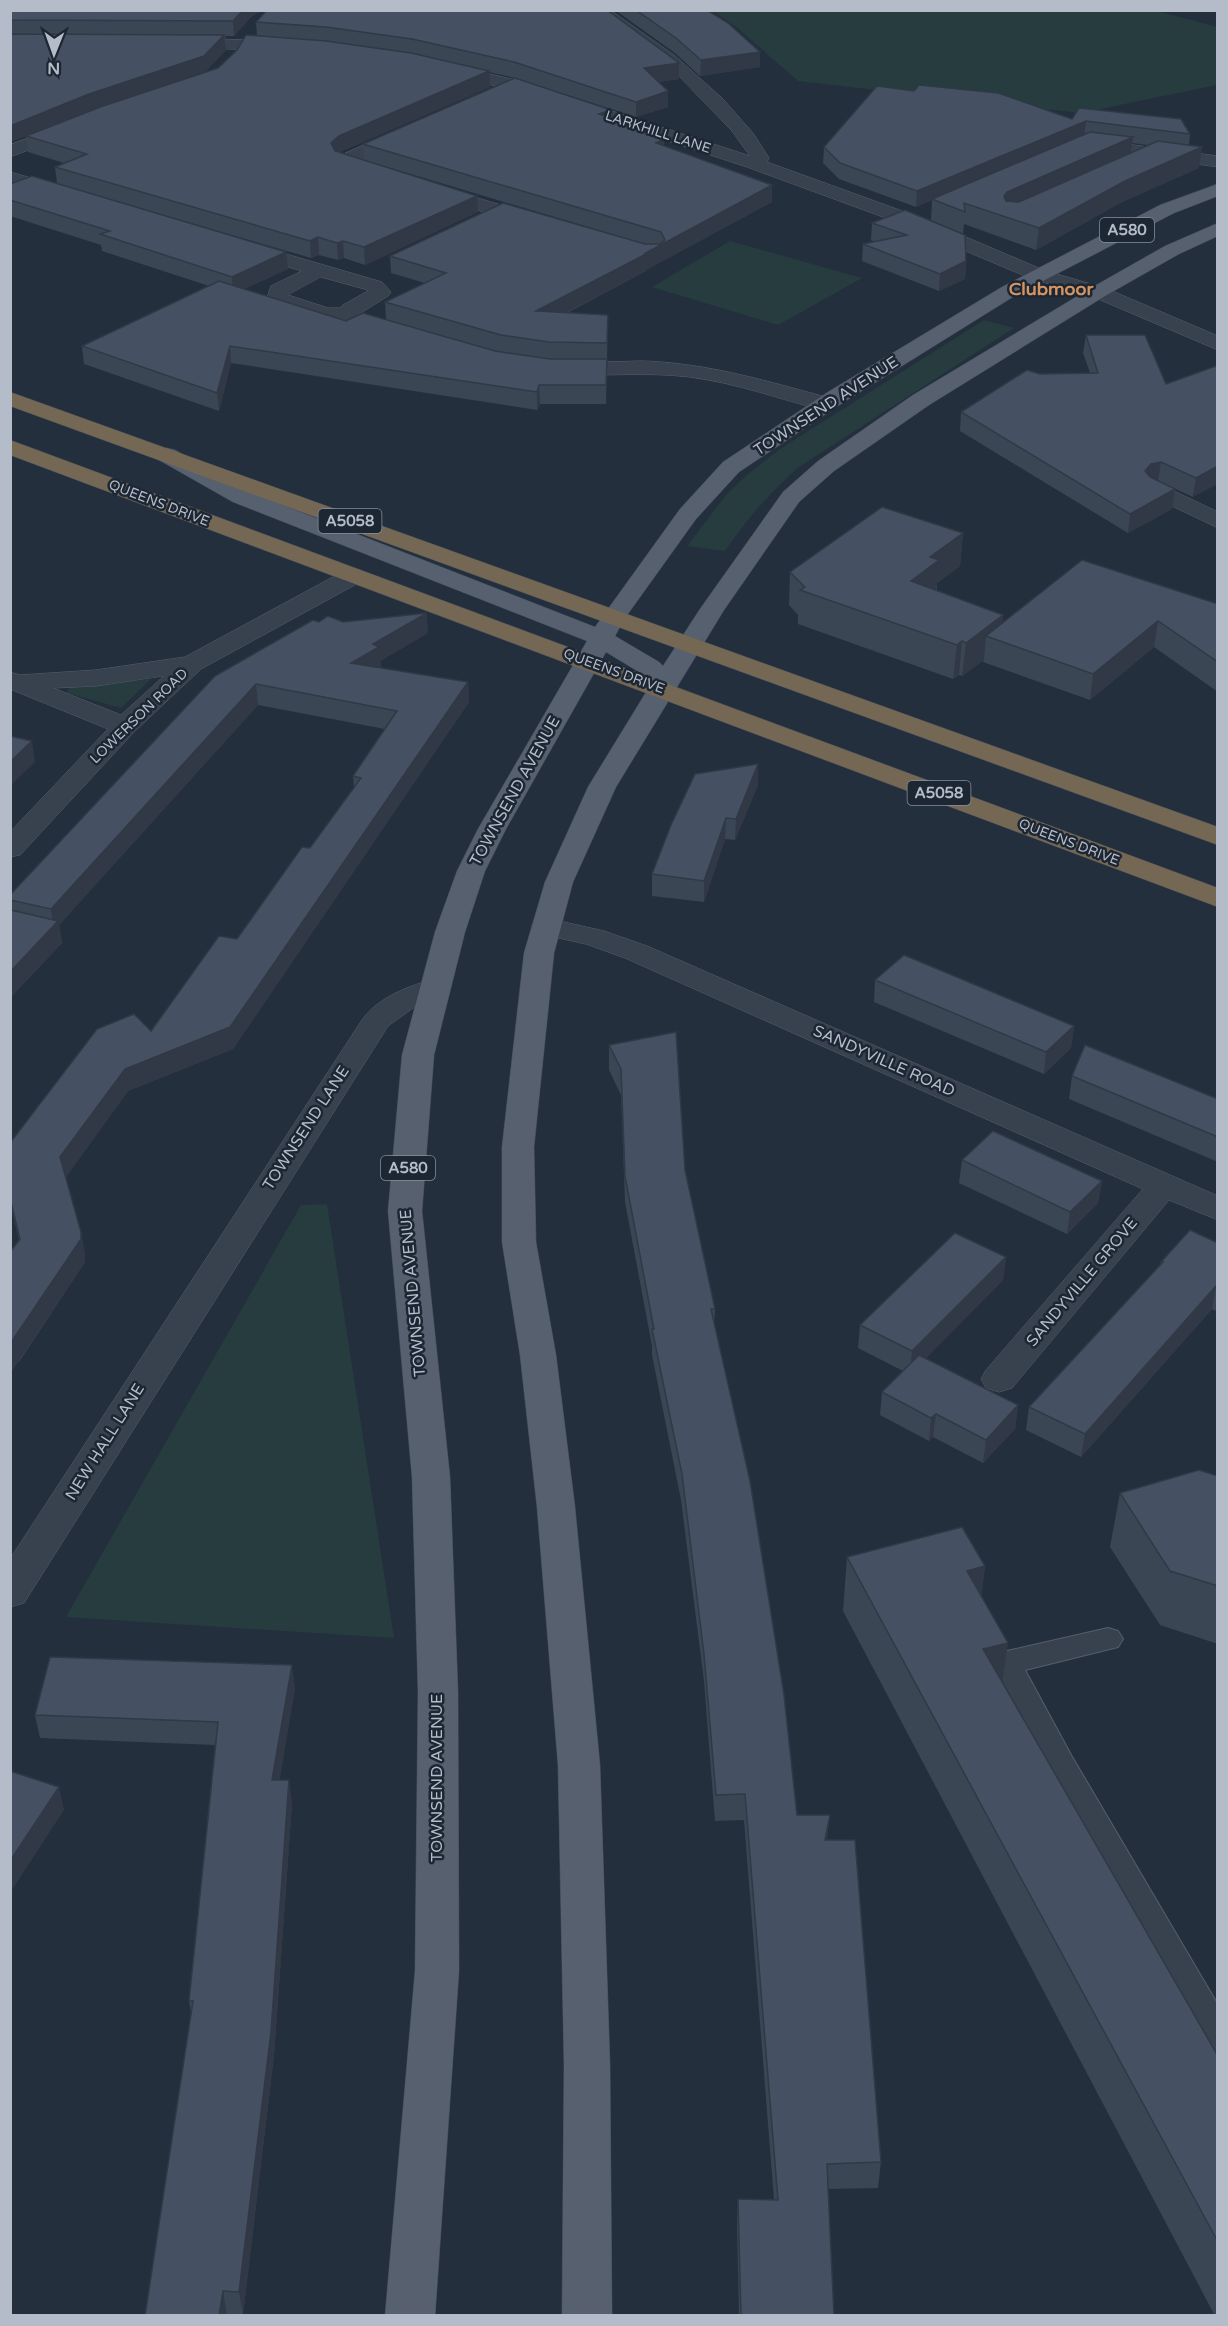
<svg xmlns="http://www.w3.org/2000/svg" width="1228" height="2326" font-family="'Varela Round',sans-serif">
	<style>
		.green { fill: #263c3f }
		.lines { fill: none; stroke-linecap: round; stroke-linejoin: round }
		.lane-casing { stroke: #565f6c; stroke-width: 2 }
		.street-casing { stroke: #565f6c; stroke-width: 1 }
		.primary-casing { stroke: #414a57; stroke-width: 1 }
		.highway-casing { stroke: #434c59; stroke-width: 1 }
		.lane { fill: #38414e; fill-rule: evenodd }
		.street { fill: #38414e; fill-rule: evenodd }
		.primary { fill: #56606e; fill-rule: evenodd }
		.highway { fill: #746855; fill-rule: evenodd }
		.wall { fill: #3b4654; fill-rule: evenodd }
		.shaded-wall { fill: #303945 }
		.building { fill: #455162; stroke: #303945; stroke-width: 1.5 }
		.labels { text-anchor: middle; dominant-baseline: central; stroke-width: 5; stroke-linejoin: round; paint-order: stroke }
		.far-street-label { font-size: 14px; fill: #b4bcc9; stroke: #1d2633 }
		.shield { fill: #1d2633; stroke: #878f9c; stroke-width: 1.5 }
		.shield-label { font-size: 15px; font-weight: bold; fill: #b4bcc9 }
		.street-label { font-size: 16px; fill: #b4bcc9; stroke: #1d2633 }
		.far-district-label { font-size: 18px; font-weight: bold; fill: #d59563; stroke: #1d2633 }
	</style>
	<rect width="100%" height="100%" fill="#242f3e"/>
	<g class="green">
		<polygon points="713,11 1157,11 1217,27 1217,85 1081,113 798,81 735,26"/>
		<polygon points="730,241 862,278 778,325 652,287"/>
		<path d="M984 320 1014 328 799 467C770 492 747 519 725 551L687 546 726 495 748 474 780 449Z"/>
		<polygon points="151,679 121,708 67,693 69,688 73,687"/>
		<polygon points="327,1204 394,1638 66,1617 301,1205"/>
	</g>
	<g class="lines">
		<g class="lane-casing">
			<polygon id="lane" points="1108,1628 1118,1631 1123,1639 1118,1647 1025,1670 1071,1755 1218,2005 1218,2051 1206,2047 1049,1773 992,1663 997,1655 1007,1651"/>
		</g>
		<g class="street-casing">
			<g id="street">
				<polygon points="590,10 610,10 674,55 722,98 753,133 769,158 767,162 916,216 1046,271 1105,288 1218,336 1218,350 1091,296 1032,279 902,224 747,167 509,89 440,73 438,69 440,65 446,64 520,81 750,156 732,131 679,76"/>
				<polygon points="181,38 285,41 293,46 285,51 175,47 173,43 175,39"/>
				<polygon points="67,124 73,125 76,129 73,133 10,157 10,145"/>
				<polygon points="405,127 411,128 414,132 411,136 359,160 383,169 385,173 383,177 369,177 337,165 334,161 337,157"/>
				<polygon points="1087,139 1218,156 1218,167 1081,148 1078,144 1081,140"/>
				<polygon points="10,172 70,189 72,193 70,197 63,199 10,183"/>
				<polygon points="434,185 541,217 544,221 541,225 534,227 427,195 425,191 427,187"/>
				<path d="M245 242 382 282 391 292 388 296 359 314 401 328 404 332 401 336 394 338 340 321 319 318 270 302 267 298 271 286 302 271 238 252 235 248 238 244ZM321 277 368 290V291L343 305 340 308H328L288 295Z"/>
				<path d="M643 361C708 363 770 382 833 399L836 404 833 409 825 411C780 399 736 383 690 377 648 372 606 376 564 375L556 374 553 369 556 364 564 363Z"/>
				<polygon points="1157,483 1218,512 1218,528 1149,495 1145,490 1149,485"/>
				<path d="M353 569 362 571 365 576 362 581 201 669 134 732 20 855 10 857V832L108 729 10 689V672L20 675 96 670 185 657 344 571ZM164 676 121 715 53 688 96 686Z"/>
				<polygon points="546,918 604,931 647,946 1218,1196 1218,1220 1169,1200 1012,1388 999,1392 986,1388 981,1379 986,1370 1143,1189 625,958 586,944 536,933 531,927 536,921"/>
				<path d="M435 979 446 982 450 988 446 994 413 1008 388 1026 24 1603 10 1607V1559L362 1020C377 998 410 985 435 979Z"/>
			</g>
		</g>
		<g class="primary-casing">
			<polygon id="primary" points="1218,184 1218,196 1174,213 1016,295 844,402 739,472 696,519 625,618 615,636 659,662 663,666 700,609 783,492 818,461 913,395 1091,288 1165,246 1218,223 1218,236 1179,254 1105,296 929,405 834,471 799,502 724,610 616,787 573,882 554,953 534,1147 536,1242 556,1355 575,1507 600,1765 610,2064 612,2316 562,2316 564,2064 558,1765 537,1507 520,1355 502,1242 502,1147 524,953 545,882 588,787 648,689 639,672 606,652 506,829 485,871 465,932 434,1055 422,1211 450,1477 458,1692 459,1971 435,2316 385,2316 415,1971 418,1692 412,1477 388,1211 402,1055 435,932 457,871 478,829 587,641 233,502 159,460 156,455 159,450 167,448 175,450 249,492 595,627 680,509 723,462 828,392 1002,287 1160,205"/>
		</g>
		<g class="highway-casing">
			<g id="highway">
				<polygon points="10,392 1218,827 1218,845 10,406"/>
				<polygon points="10,440 1218,888 1218,907 10,455"/>
			</g>
		</g>
		<use href="#lane" class="lane"/>
		<use href="#street" class="street"/>
		<use href="#primary" class="primary"/>
		<use href="#highway" class="highway"/>
	</g>
	<g class="wall">
		<polygon points="10,10 262,10 251,17 234,36 225,36 226,50 206,71 91,110 35,133 218,68 257,36 256,22 265,12 679,79 658,82 668,91 668,107 636,117 515,78 489,72 490,87 340,152 478,212 365,265 344,258 338,260 319,255 311,258 71,188 288,269 244,289 346,321 386,320 385,302 425,283 391,273 390,256 645,244 364,160 363,144 611,110 611,118 642,128 642,131 664,146 772,202 646,270 646,271 567,313 608,315 606,404 540,404 537,410 231,363 219,411 84,364 82,346 209,286 102,251 101,245 10,216 10,184 57,183 55,167 64,163 28,152 26,136 10,142"/>
		<polygon points="615,10 707,10 760,52 760,67 700,76 675,53"/>
		<path d="M1072 119 1190 134 1189 145 1199 168 1122 202 1036 250 964 224 963 234 931 220 932 200 916 207 839 179 823 163 824 147ZM1132 143 1148 145 1131 152Z"/>
		<polygon points="905,210 966,261 965,279 939,291 862,261 863,244 875,242 871,240 872,223"/>
		<polygon points="1086,335 1166,384 1218,367 1193,497 1158,481 1172,509 1128,533 960,431 961,412 1040,374 1090,373 1083,353"/>
		<polygon points="963,533 960,566 937,583 937,591 1003,615 1002,624 1218,604 1218,692 1154,647 1090,700 983,662 984,660 962,676 959,675 953,679 798,624 798,615 789,605 790,572"/>
		<polygon points="319,622 343,622 428,633 380,661 381,667 380,668 468,682 469,702 233,1049 128,1091 66,1177 81,1232 85,1255 85,1262 19,1362 19,1240 10,1202 10,1143 151,1031 237,939 310,848 354,788 353,776 385,729 258,705 59,925 62,943 11,997 10,997 10,895"/>
		<polygon points="758,785 735,840 725,839 704,902 652,896 652,874"/>
		<polygon points="875,980 1074,1026 1071,1048 1044,1074 874,1002"/>
		<polygon points="609,1045 685,1170 715,1309 714,1325 797,1815 827,1840 881,2162 878,2188 828,2189 834,2316 739,2316 737,2224 738,2199 774,2200 744,1820 715,1821 704,1681 681,1500 652,1355 652,1346 625,1202 621,1095 609,1070"/>
		<polygon points="1072,1076 1218,1099 1218,1162 1069,1099"/>
		<polygon points="962,1160 1102,1181 1098,1203 1067,1234 959,1183"/>
		<polygon points="1218,1243 1218,1312 1212,1309 1081,1457 1026,1430 1029,1407 1160,1265 1161,1262"/>
		<polygon points="1006,1257 1003,1280 926,1358 1018,1405 1015,1429 983,1463 933,1437 929,1441 880,1415 882,1392 903,1371 858,1348 860,1325"/>
		<polygon points="1218,1476 1218,1644 1160,1625 1110,1547 1120,1493"/>
		<polygon points="847,1557 985,1566 981,1597 1002,1683 1218,2056 1218,2316 1215,2316 843,1611"/>
		<polygon points="295,1688 279,1780 292,1803 274,2055 243,2314 145,2316 191,2013 189,2001 215,1745 40,1738 35,1715"/>
	</g>
	<g class="shaded-wall">
		<polygon points="243,10 262,10 251,17 234,36 233,21"/>
		<polygon points="224,35 226,50 206,71 91,110 10,142 10,126"/>
		<polygon points="760,52 760,67 700,76 701,60"/>
		<polygon points="679,63 679,79 644,84 644,68"/>
		<polygon points="489,71 490,87 340,152 332,159 331,143 339,136"/>
		<polygon points="668,91 668,107 636,117 636,102"/>
		<polygon points="611,110 611,126 599,114"/>
		<polygon points="1086,121 1084,137 932,199 932,200 916,207 917,191"/>
		<polygon points="1133,137 1130,158 1005,213 1002,217 1004,196 1007,192"/>
		<polygon points="664,139 664,155 656,143"/>
		<polygon points="1202,147 1199,168 1122,202 1036,250 1039,228 1125,181"/>
		<polygon points="772,185 772,202 646,270 646,271 536,328 536,311"/>
		<polygon points="477,196 478,212 365,265 364,247"/>
		<polygon points="318,237 319,255 311,258 310,241"/>
		<polygon points="343,241 344,258 338,260 337,243"/>
		<polygon points="286,252 288,269 233,294 232,277"/>
		<polygon points="966,261 965,279 939,291 940,274"/>
		<polygon points="230,346 231,363 219,411 217,393"/>
		<polygon points="539,385 540,404 537,410 537,392"/>
		<polygon points="1161,462 1158,481 1148,483 1145,471 1151,464"/>
		<polygon points="1218,466 1218,484 1193,497 1196,478"/>
		<polygon points="1175,489 1172,509 1128,533 1130,514"/>
		<polygon points="963,533 960,566 937,583 936,593 911,581 930,557"/>
		<polygon points="427,613 428,633 380,661 381,667 352,683 351,663 373,644"/>
		<polygon points="1003,615 1000,641 986,636 984,660 962,676 966,643"/>
		<polygon points="1158,621 1154,647 1090,700 1093,674"/>
		<polygon points="962,641 959,675 953,679 957,645"/>
		<polygon points="468,682 469,702 233,1049 128,1091 64,1180 60,1157 125,1069"/>
		<polygon points="256,684 258,705 59,925 62,943 11,997 10,972 53,926 51,909"/>
		<polygon points="32,741 35,762 10,786 10,762"/>
		<polygon points="758,764 758,785 735,840 736,819"/>
		<polygon points="726,818 725,839 704,902 704,881"/>
		<polygon points="1074,1026 1071,1048 1044,1074 1046,1052"/>
		<polygon points="1102,1181 1098,1203 1067,1234 1070,1212"/>
		<polygon points="81,1232 85,1255 85,1262 10,1374 10,1344"/>
		<polygon points="1006,1257 1003,1280 910,1374 912,1351"/>
		<polygon points="1216,1286 1212,1309 1081,1457 1085,1434"/>
		<polygon points="1018,1405 1015,1429 983,1463 986,1440"/>
		<polygon points="936,1414 933,1437 929,1441 931,1418"/>
		<polygon points="985,1566 978,1621 967,1571"/>
		<polygon points="1008,1643 1000,1697 983,1649"/>
		<polygon points="292,1665 295,1688 276,1803 272,1780"/>
		<polygon points="289,1780 292,1803 274,2055 243,2314 239,2292"/>
		<polygon points="59,1787 64,1810 10,1893 10,1861"/>
		<polygon points="830,1815 827,1841 825,1840"/>
		<polygon points="223,2291 227,2316 219,2316"/>
	</g>
	<g class="building">
		<polygon points="10,10 243,10 233,21 10,20"/>
		<polygon points="267,10 607,10 679,63 644,68 668,91 636,102 514,62 412,39 326,27 256,22"/>
		<polygon points="636,10 707,10 728,23 760,52 701,60 676,38"/>
		<polygon points="10,34 224,35 204,56 89,94 10,126"/>
		<polygon points="246,35 326,41 411,53 489,71 339,136 331,143 335,151 477,196 364,247 343,241 337,243 318,237 310,241 55,167 87,154 26,136 103,106 218,68 237,50"/>
		<polygon points="515,78 611,110 599,114 642,128 638,130 664,139 656,143 772,185 644,254 646,254 536,311 608,315 607,343 549,342 501,335 385,302 446,273 390,256 503,203 645,244 660,244 665,240 661,232 363,144"/>
		<polygon points="919,85 998,93 1072,119 1079,108 1181,119 1190,134 1086,121 917,191 840,163 824,147 877,86 914,91"/>
		<polygon points="1090,132 1133,137 1007,192 1004,196 1006,201 1019,202 1158,141 1202,147 1125,181 1039,228 964,203 965,212 932,199"/>
		<polygon points="32,176 286,252 232,277 100,234 110,231 10,200 10,184"/>
		<polygon points="905,210 965,235 966,261 940,274 863,244 907,235 872,223"/>
		<polygon points="219,281 346,321 363,313 495,351 550,359 607,359 606,385 539,385 537,392 230,346 217,393 82,346"/>
		<polygon points="1086,335 1145,335 1166,384 1216,366 1218,367 1218,466 1196,478 1161,462 1151,464 1145,471 1150,477 1175,489 1130,514 961,412 1027,370 1040,374 1098,373"/>
		<polygon points="882,507 963,533 930,557 939,560 911,581 1003,615 966,643 962,641 957,645 800,590 805,587 790,572"/>
		<polygon points="1082,560 1218,604 1218,662 1158,621 1093,674 986,636"/>
		<polygon points="427,613 373,644 379,647 351,663 468,682 230,1027 125,1069 60,1157 81,1232 81,1239 10,1344 10,1252 20,1239 10,1198 10,1143 97,1029 134,1014 151,1031 219,936 237,939 302,847 310,848 361,778 353,776 397,711 256,684 51,909 10,900 10,895 215,676 313,620 319,622 328,616 343,622"/>
		<polygon points="10,736 32,741 10,762"/>
		<polygon points="758,764 736,819 726,818 704,881 652,874 671,825 695,774"/>
		<polygon points="11,910 58,921 10,972 10,911"/>
		<polygon points="904,955 1074,1026 1046,1052 875,980"/>
		<polygon points="676,1032 685,1170 715,1309 711,1309 750,1481 784,1695 797,1815 830,1815 825,1840 855,1840 881,2162 827,2164 834,2316 741,2316 738,2199 778,2200 745,1794 716,1795 704,1654 682,1474 652,1329 654,1329 625,1176 621,1069 609,1045"/>
		<polygon points="1085,1045 1218,1099 1218,1137 1072,1076"/>
		<polygon points="993,1131 1102,1181 1070,1212 962,1160"/>
		<polygon points="1190,1230 1218,1243 1218,1287 1216,1286 1085,1434 1029,1407 1163,1262 1161,1262"/>
		<polygon points="955,1233 1006,1257 912,1351 860,1325"/>
		<polygon points="919,1355 1018,1405 986,1440 936,1414 931,1418 882,1392"/>
		<polygon points="1199,1470 1218,1476 1218,1586 1170,1571 1120,1493"/>
		<polygon points="962,1527 985,1566 967,1571 1008,1643 983,1649 1218,2056 1218,2242 847,1557"/>
		<polygon points="50,1657 292,1665 272,1780 289,1780 271,2032 239,2292 223,2291 219,2316 145,2316 193,2001 189,2001 218,1722 35,1715"/>
		<polygon points="10,1771 59,1787 10,1861"/>
	</g>
	<g class="labels">
		<g class="far-street-label">
			<text transform="translate(658 132) rotate(18)">LARKHILL LANE</text>
			<text transform="translate(159 503) rotate(21)">QUEENS DRIVE</text>
			<text transform="translate(614 671) rotate(20)">QUEENS DRIVE</text>
			<text transform="translate(139 716) rotate(-44)">LOWERSON ROAD</text>
			<text transform="translate(1069 842) rotate(21)">QUEENS DRIVE</text>
		</g>
		<g class="shield">
			<rect x="1100" y="218" width="54" height="24" rx="4.5"/>
			<rect x="318.5" y="509" width="63" height="24" rx="4.5"/>
			<rect x="907.5" y="781" width="63" height="24" rx="4.5"/>
			<rect x="381" y="1156" width="54" height="24" rx="4.5"/>
		</g>
		<g class="shield-label">
			<text x="1127" y="230">A580</text>
			<text x="350" y="521">A5058</text>
			<text x="939" y="793">A5058</text>
			<text x="408" y="1168">A580</text>
		</g>
		<g class="street-label">
			<text transform="translate(826 406) rotate(-33)">TOWNSEND AVENUE</text>
			<text transform="translate(515 791) rotate(-61)">TOWNSEND AVENUE</text>
			<text transform="translate(884 1061) rotate(24)">SANDYVILLE ROAD</text>
			<text transform="translate(306 1128) rotate(-57)">TOWNSEND LANE</text>
			<text transform="translate(1082 1282) rotate(-50)">SANDYVILLE GROVE</text>
			<text transform="translate(413 1293) rotate(-95)">TOWNSEND AVENUE</text>
			<text transform="translate(105 1442) rotate(-58)">NEW HALL LANE</text>
			<text transform="translate(437 1778) rotate(-90)">TOWNSEND AVENUE</text>
		</g>
		<g class="far-district-label">
			<text x="1051" y="289">Clubmoor</text>
		</g>
	</g>
	<rect width="1228" height="2326" fill="none" stroke="#b4bcc9" stroke-width="24"/>
	<g transform="translate(54 54) rotate(181)" stroke="#1d2633" stroke-width="4.5" paint-order="stroke">
	<path d="M0-4.5L10 22L0 15L-10 22Z" fill="#b4bcc9"/>
	<text y="-9" font-size="16" font-weight="bold" text-anchor="middle" fill="#b4bcc9">N</text>
	</g>
</svg>
